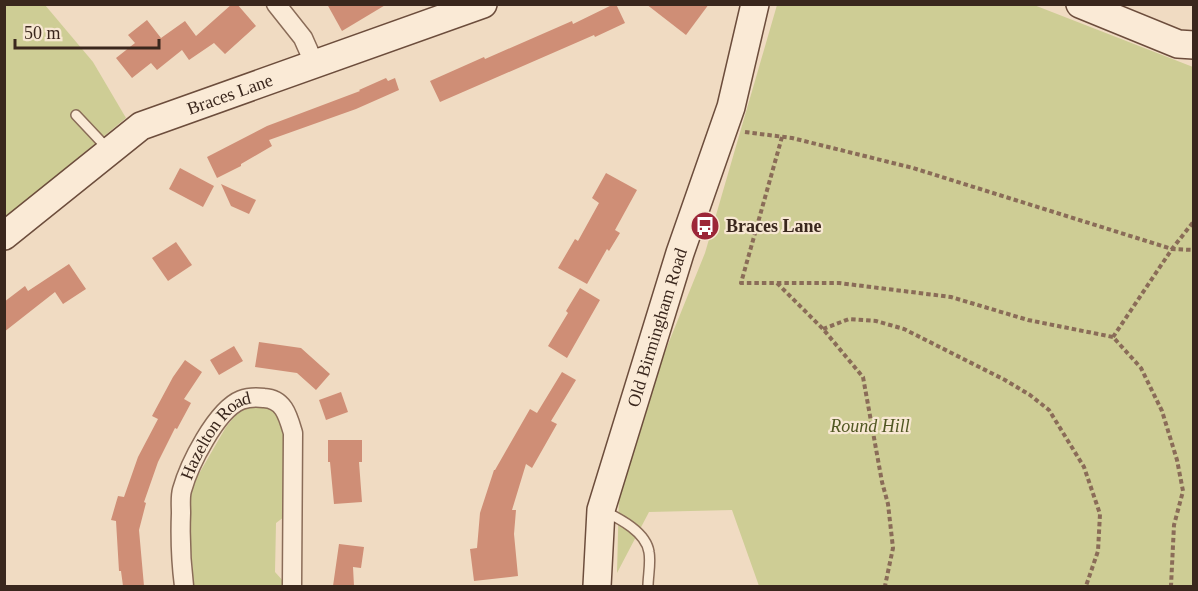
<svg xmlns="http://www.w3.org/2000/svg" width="1198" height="591" font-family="'Times New Roman',serif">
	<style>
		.green { fill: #cecd95 }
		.building { fill: #cf8e76 }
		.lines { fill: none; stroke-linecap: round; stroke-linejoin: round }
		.lane-casing { stroke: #8a6c58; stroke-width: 12 }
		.street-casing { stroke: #8a6c58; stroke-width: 21 }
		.secondary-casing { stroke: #6c4d3c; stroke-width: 30 }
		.path { stroke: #8a6c58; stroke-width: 4; stroke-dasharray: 4.5 3; stroke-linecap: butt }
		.lane { stroke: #faead6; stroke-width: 9 }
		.street { stroke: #faead6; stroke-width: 18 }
		.secondary { stroke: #faead6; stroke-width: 27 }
		.labels { text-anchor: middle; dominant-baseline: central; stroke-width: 4.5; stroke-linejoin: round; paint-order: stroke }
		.street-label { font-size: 18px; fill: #3a271d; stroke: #f7e7d2 }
		.poi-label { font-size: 18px; font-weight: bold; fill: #3a271d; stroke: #f7e7d2; text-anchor: start }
		.park-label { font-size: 18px; font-style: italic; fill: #515723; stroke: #f7e7d2 }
	</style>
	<rect width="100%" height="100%" fill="#f0dbc2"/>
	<g class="green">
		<polygon points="5,5 45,5 93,62 126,118 5,218"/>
		<polygon points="777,5 1034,5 1193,67 1193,586 759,586 732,510 649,512 617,573 619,494 643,406 705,253"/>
		<polygon points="250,407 267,407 277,414 284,429 284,517 276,523 275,572 284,582 284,586 190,586 189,581 193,570 188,524 189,491 226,427 240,410"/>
	</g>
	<g class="building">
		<polygon points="232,4 237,4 256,26 225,54 214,43 189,60 182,50 157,70 151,63 132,78 116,58 135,43 128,35 147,20 161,38 185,21 196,36"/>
		<polygon points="327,4 387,4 342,31"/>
		<polygon points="614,4 616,4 625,23 595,37 594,35 440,102 430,81 484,57 485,59 572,21 573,24"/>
		<polygon points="646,4 709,4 686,35"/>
		<polygon points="386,78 388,81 395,78 399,90 356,109 269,140 272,146 241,164 241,166 217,178 207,157 267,126 360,91 359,90"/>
		<polygon points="180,168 214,186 203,207 169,189"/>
		<polygon points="606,173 637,190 615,230 620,233 609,251 607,249 587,284 558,268 575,239 578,241 599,203 592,198"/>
		<polygon points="221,184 256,200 249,214 231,206"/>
		<polygon points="176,242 192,265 168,281 152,258"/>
		<polygon points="69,264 86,289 63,304 55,292 4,332 4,302 25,286 28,291"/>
		<polygon points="580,288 600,300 567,358 548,346 568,313 566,311"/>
		<polygon points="259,342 301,348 330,374 316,390 297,373 255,367"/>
		<polygon points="234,346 243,361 219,375 210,360"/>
		<polygon points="185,360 202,372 184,399 191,403 177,429 175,428 158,462 144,502 146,503 139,530 144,586 123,586 121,571 119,571 116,521 111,520 118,496 124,497 138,457 158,419 152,416 173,377"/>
		<polygon points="562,372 576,380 551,421 557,424 532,468 526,464 512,510 516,510 514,534 518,576 474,581 470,549 477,548 480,513 494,470 495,470 530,409 537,413"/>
		<polygon points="341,392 348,412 326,420 319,400"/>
		<polygon points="328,440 362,440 362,462 359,462 362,502 334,504 330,462 328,462"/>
		<polygon points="339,544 364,547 361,568 353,567 354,586 333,586"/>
	</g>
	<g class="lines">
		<g class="lane-casing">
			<g id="lane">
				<polyline points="76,115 108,149"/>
				<path d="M604 511C620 519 646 532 649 552 651 563 648 576 648 586"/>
			</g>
		</g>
		<g class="street-casing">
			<g id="street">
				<polyline points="276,4 303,38 315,65"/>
				<path id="s1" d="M184 586C181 562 180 538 181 513 181 506 180 497 182 490 189 465 216 410 241 400 249 397 256 397 264 398 284 399 288 416 293 433L292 586"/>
			</g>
		</g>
		<g class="secondary-casing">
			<g id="secondary">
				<polyline points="1080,4 1178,44 1194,45"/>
				<path id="s2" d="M4 236 141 126 483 4"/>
				<path id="s3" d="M597 586 601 510 680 253 731 107 755 4"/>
			</g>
		</g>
		<g class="path">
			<polyline points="745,132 792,138 913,168 1172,249 1194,250"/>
			<polyline points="782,137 741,283 839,283 951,297 1028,320 1113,337 1141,368 1162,411 1177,460 1183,491 1174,525 1171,586"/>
			<polyline points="777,283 823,329 863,377 882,482 888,504 893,548 885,586"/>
			<polyline points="823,329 849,319 876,321 904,329 1005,380 1030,395 1049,410 1084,467 1100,514 1098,551 1086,586"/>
			<polyline points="1113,337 1172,249 1194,221"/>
		</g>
		<use href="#lane" class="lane"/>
		<use href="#street" class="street"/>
		<use href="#secondary" class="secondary"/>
	</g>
	<defs>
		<g id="bus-disc" transform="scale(1.5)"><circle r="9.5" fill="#9c2638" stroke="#f7e7d2"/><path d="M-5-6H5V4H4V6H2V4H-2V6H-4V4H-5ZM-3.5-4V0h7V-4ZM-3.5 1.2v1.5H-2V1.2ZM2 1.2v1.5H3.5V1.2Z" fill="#fff"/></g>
	</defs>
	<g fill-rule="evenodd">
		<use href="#bus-disc" x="705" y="226"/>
	</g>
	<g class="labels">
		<g class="street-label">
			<text stroke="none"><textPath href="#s2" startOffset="270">Braces Lane</textPath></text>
			<text stroke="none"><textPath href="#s3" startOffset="267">Old Birmingham Road</textPath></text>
			<text stroke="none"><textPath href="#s1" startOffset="162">Hazelton Road</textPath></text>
		</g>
		<g class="poi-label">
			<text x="726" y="226">Braces Lane</text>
		</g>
		<g class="park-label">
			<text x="870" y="426">Round Hill</text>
		</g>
	</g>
	<rect width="1198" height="591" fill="none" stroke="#3a271d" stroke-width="12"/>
	<path d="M15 39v9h144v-9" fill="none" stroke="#3a271d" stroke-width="3"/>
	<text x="24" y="39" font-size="18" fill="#3a271d" stroke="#f7e7d2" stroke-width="4.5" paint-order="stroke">50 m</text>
</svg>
